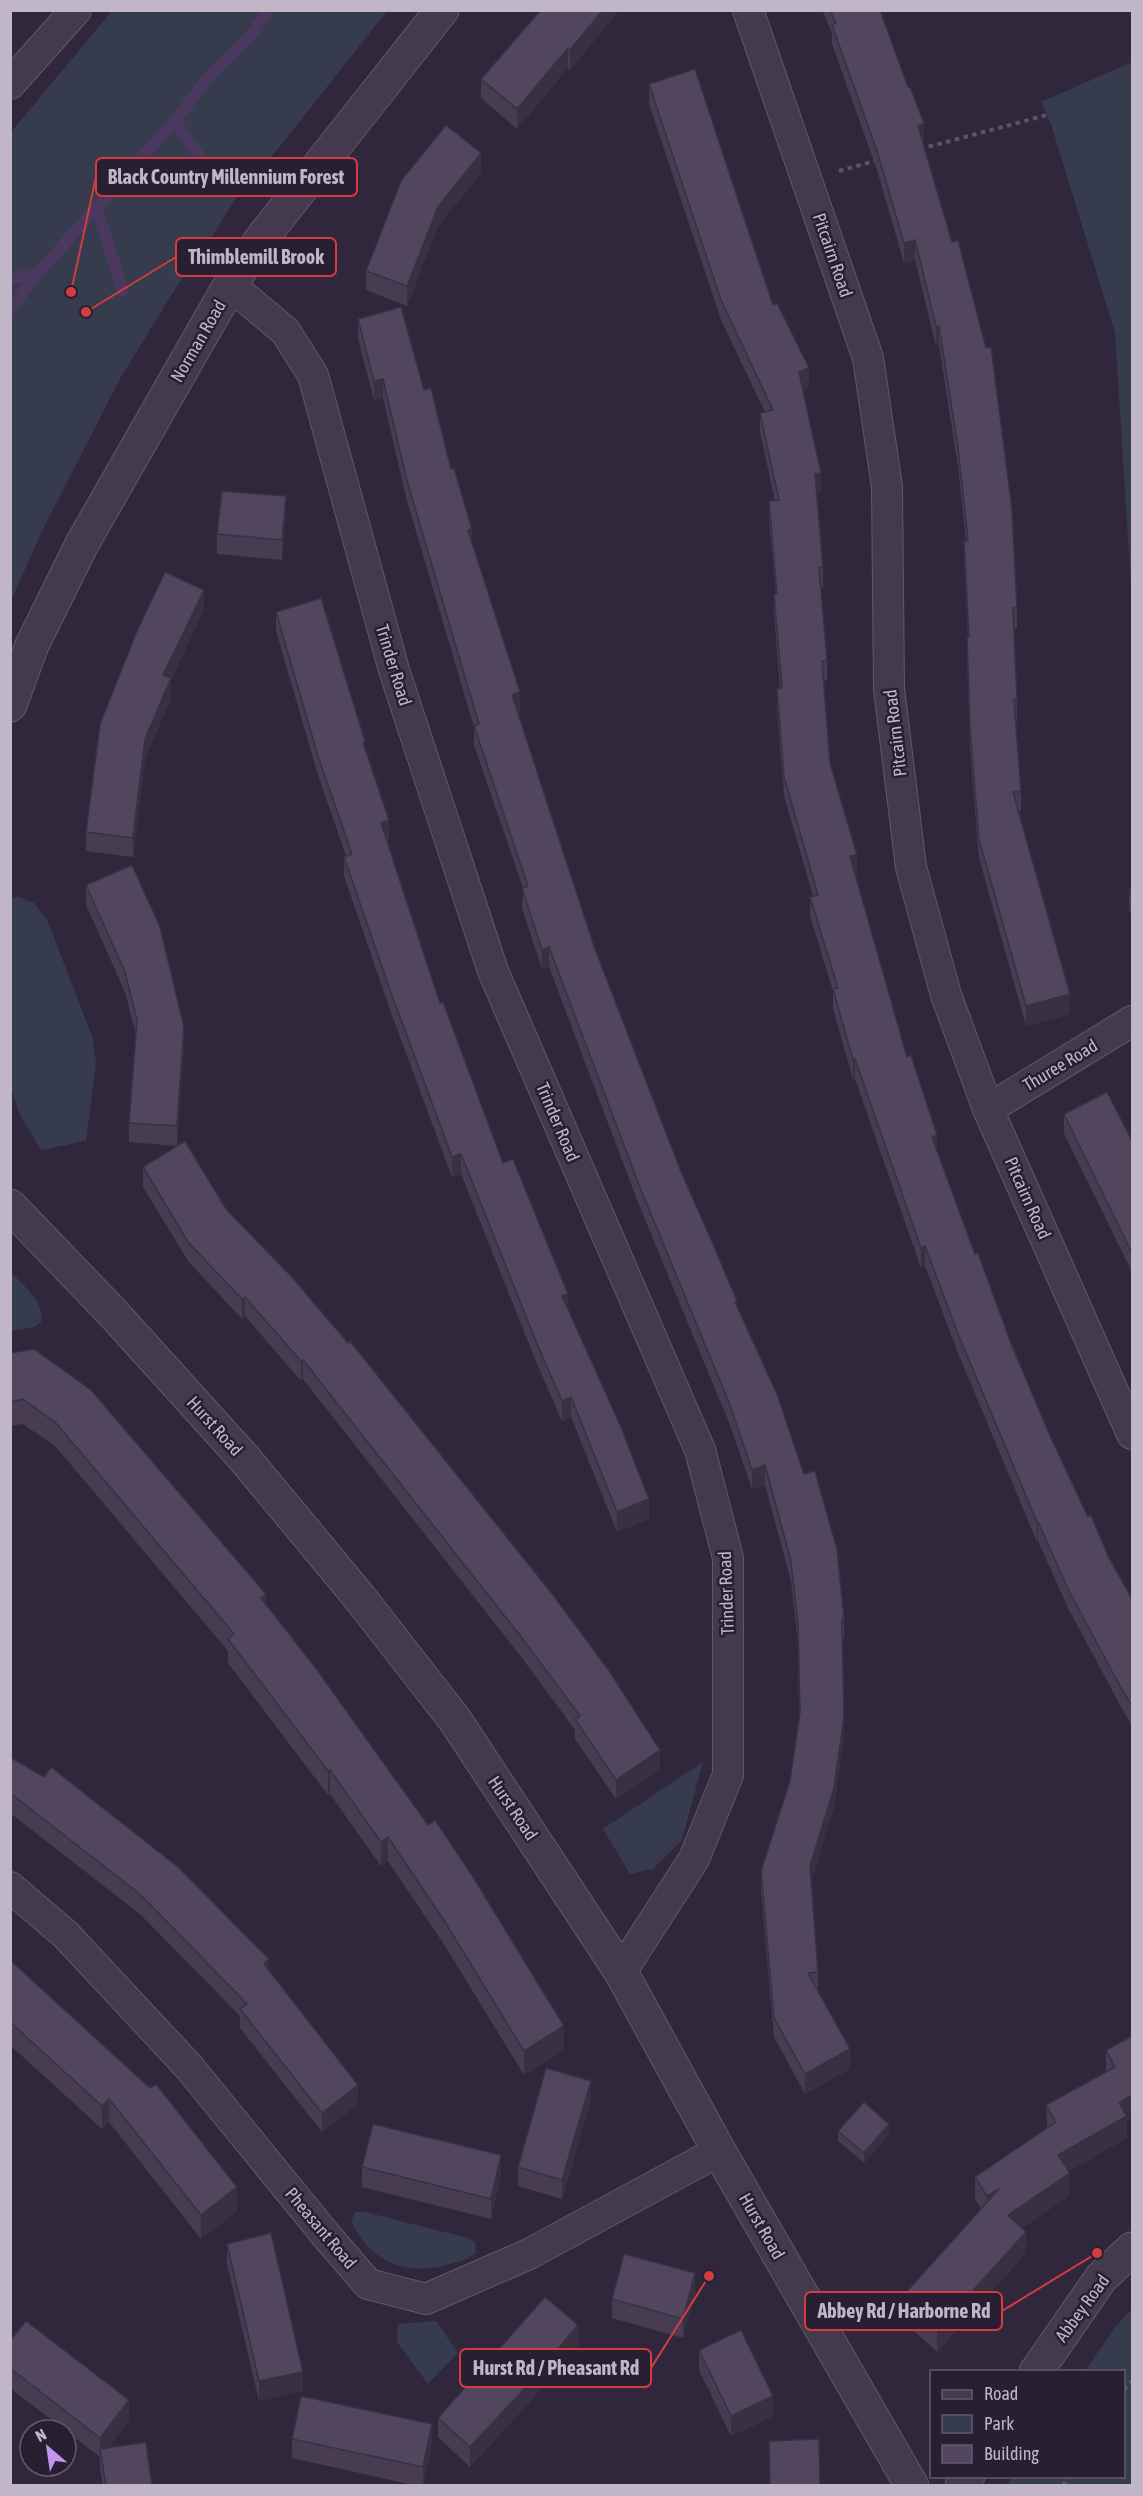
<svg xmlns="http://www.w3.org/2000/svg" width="1143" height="2496" font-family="'Asap Condensed',sans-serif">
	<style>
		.green { fill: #363b4e }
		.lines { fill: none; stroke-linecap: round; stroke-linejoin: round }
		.stream { stroke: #4b385e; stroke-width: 12 }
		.minor-casing { stroke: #62586b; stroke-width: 32 }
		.tertiary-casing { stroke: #62586b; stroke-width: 35 }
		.path { stroke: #58566b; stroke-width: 4; stroke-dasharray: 4.5 4.5; stroke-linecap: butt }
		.minor { stroke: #443a4d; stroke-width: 30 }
		.tertiary { stroke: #443a4d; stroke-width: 33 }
		.wall { fill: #473c51 }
		.shaded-wall { fill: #393142 }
		.building { fill: #52465e; stroke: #393142; stroke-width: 1.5 }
		.labels { text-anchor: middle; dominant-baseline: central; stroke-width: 5; stroke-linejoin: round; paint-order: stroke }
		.street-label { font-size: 18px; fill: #c0b6c8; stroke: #291f32 }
		.leader { fill: none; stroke: #d33d40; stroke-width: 2 }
		.callout-dot { fill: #d33d40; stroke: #291f32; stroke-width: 2 }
		.callout { fill: #291f32; stroke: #d33d40; stroke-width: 2 }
		.callout-label { font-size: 20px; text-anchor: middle; font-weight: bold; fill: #c0b6c8 }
	</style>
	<rect width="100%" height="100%" fill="#31273c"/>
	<g class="green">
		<polygon points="112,11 387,11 282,144 243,187 209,241 177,286 121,377 42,531 11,601 11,132"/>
		<polygon points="1132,62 1132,602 1115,333 1051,124 1041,102"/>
		<polygon points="19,897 34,903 48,922 92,1036 96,1063 86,1141 41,1150 19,1113 11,1087 10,898"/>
		<path d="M11 1272C24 1287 45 1301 41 1322L35 1327 11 1331Z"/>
		<polygon points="703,1762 682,1840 653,1869 630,1874 603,1829"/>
		<path d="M356 2212H365L468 2238 475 2242 476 2253C467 2261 457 2262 446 2265 404 2277 369 2260 351 2221Z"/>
		<polygon points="1132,2309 1132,2485 1007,2485 1013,2477 1124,2476 1124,2372 1085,2371 1115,2327"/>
		<polygon points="436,2321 458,2353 428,2384 397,2342 398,2324"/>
	</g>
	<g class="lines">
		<g class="stream">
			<polyline points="175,121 203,162"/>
			<polyline points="97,209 123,291"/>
			<polyline points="10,279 38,273"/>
			<polyline points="10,310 38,273 175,121 211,74 254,32 267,10"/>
		</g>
		<g class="minor-casing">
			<g id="minor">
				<polyline points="748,10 868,358 887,487 889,689 911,867 946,995 988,1109 1132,1434"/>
				<polyline points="10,84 76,10"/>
				<polyline points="230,285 285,331 313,375 394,670 493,971 700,1450 728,1558 728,1775 694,1859 621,1972"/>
				<polyline points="988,1109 1132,1021"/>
				<polyline points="10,1887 66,1935 189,2067 325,2234 368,2284 426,2299 529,2254 719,2151"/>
			</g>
		</g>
		<g class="tertiary-casing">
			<g id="tertiary">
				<polyline points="10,705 32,645 82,544 230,285 262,238 442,10"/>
				<polyline points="10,1206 112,1312 244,1458 360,1598 455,1720 621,1972 719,2151 912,2486"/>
				<polyline points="1036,2372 1101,2278 1132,2249"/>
				<polyline points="962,2486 968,2476"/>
			</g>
		</g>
		<g class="path">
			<polyline points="920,149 1047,115"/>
			<polyline points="839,171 878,160"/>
			<polyline points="1124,2390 1132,2381"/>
			<polyline points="1063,2486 1069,2476"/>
		</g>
		<use href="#minor" class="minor"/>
		<use href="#tertiary" class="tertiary"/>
	</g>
	<g class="wall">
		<polygon points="541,10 619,10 570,70 568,68 517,129 481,98 481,79"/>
		<polygon points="822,10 880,10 924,143 923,143 1017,608 1017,628 1014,628 1017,700 1017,719 1015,720 1021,792 1021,811 1019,811 1070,1014 1026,1026 979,858 970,749 967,657 967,637 968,637 964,560 964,541 966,541 958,467 939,345 936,346 915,260 904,263 877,170 832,44 832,33"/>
		<polygon points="649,84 773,305 809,387 803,390 821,493 816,493 823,567 823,587 821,587 827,660 827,680 823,680 830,763 857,874 855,874 907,1057 937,1151 975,1254 1051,1438 1088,1517 1132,1599 1132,1726 1121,1707 1068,1608 1038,1541 1037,1542 958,1353 925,1266 921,1268 855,1079 853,1079 833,1009 833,991 810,916 810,897 813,896 784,796 777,708 777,689 780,688 774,614 774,594 776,594 769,521 769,501 775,501 760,432 760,413 765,412 721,320 649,104"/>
		<polygon points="481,173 438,226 407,306 366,290 366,271"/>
		<polygon points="358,319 424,390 451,469 520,712 518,713 595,949 680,1169 737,1306 844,1618 844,1638 842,1638 844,1737 834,1807 811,1882 818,1972 818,1992 850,2069 805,2094 774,2037 761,1890 761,1871 790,1781 799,1715 798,1644 791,1581 765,1485 752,1489 730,1425 639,1205 549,967 542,969 522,908 523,888 474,745 474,727 407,501 383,398 374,400 358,339"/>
		<polygon points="286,516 282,560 217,554 217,534"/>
		<polygon points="204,609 171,680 171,698 145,759 133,857 86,851 86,832"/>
		<polygon points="276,612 365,750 389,840 387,840 440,1003 503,1163 568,1309 649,1519 617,1532 571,1417 562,1421 537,1364 461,1174 452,1177 390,1010 344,876 344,857 346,856 318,775 276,631"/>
		<polygon points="86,885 184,1046 177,1146 129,1142 129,1123 136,1035 125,992 86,905"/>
		<polygon points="1132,888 1132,917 1129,910 1129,891"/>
		<polygon points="1064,1114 1132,1141 1132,1272 1064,1134"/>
		<polygon points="143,1167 226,1209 660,1770 616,1799 575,1739 575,1730 522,1658 303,1379 301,1381 245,1316 242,1319 188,1261 143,1187"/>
		<polygon points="10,1353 266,1604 564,2050 524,2075 445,1946 388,1861 381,1866 330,1794 328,1795 228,1663 228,1651 56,1447 23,1424 10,1426"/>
		<polygon points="10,1757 269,1971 358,2104 322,2132 240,2028 240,2016 141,1915 10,1813"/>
		<polygon points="10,1960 237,2211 201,2239 109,2122 102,2129 10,2045"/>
		<polygon points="1132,2036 1132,2117 1127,2120 1127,2138 1069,2171 1070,2195 1022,2228 1026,2253 937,2352 901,2319 901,2298 981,2209 975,2199 975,2177 1047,2128 1046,2105 1106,2072 1106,2050"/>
		<polygon points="591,2100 562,2199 518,2186 518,2167"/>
		<polygon points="838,2131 889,2134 864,2163 838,2141"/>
		<polygon points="362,2167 501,2174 491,2219 362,2187"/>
		<polygon points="227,2244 303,2391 259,2401 227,2264"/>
		<polygon points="695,2293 683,2338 612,2318 612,2299"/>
		<polygon points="10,2341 129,2420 108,2448 152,2486 103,2486 100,2468 100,2457 10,2388"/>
		<polygon points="578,2345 526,2406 470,2467 438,2437 438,2418"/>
		<polygon points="699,2350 773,2416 731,2436 699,2370"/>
		<polygon points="292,2439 432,2443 423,2486 418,2486 292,2458"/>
	</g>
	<g class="shaded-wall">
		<polygon points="603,10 619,10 570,70 570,50"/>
		<polygon points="568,48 568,68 517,129 517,109"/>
		<polygon points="924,123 924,143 918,145 918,126"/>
		<polygon points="481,153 481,173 438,226 407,306 407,286 438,207"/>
		<polygon points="915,240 915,260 904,263 904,243"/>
		<polygon points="936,326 939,326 939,345 936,346"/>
		<polygon points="809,368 809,387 799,392 799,372"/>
		<polygon points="383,379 383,398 374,400 374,381"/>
		<polygon points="821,473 821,493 815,494 815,474"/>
		<polygon points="286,496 286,516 282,560 282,540"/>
		<polygon points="472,529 472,549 468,530"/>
		<polygon points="204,590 204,609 171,680 171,698 145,759 133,857 133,838 145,739 163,675"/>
		<polygon points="520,692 520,712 512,714 512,695"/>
		<polygon points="389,820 389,840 381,842 381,823"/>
		<polygon points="857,855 857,874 850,876 850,856"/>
		<polygon points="549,947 549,967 542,969 542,950"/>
		<polygon points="1070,994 1070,1014 1026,1026 1026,1006"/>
		<polygon points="184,1027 184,1046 177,1146 177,1126"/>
		<polygon points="855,1059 855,1079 853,1079 853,1060"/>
		<polygon points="937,1135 937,1154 932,1137"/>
		<polygon points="461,1154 461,1174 452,1177 452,1157"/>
		<polygon points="925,1246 925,1266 921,1268 921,1248"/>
		<polygon points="568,1294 568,1314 562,1296"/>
		<polygon points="245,1297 245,1316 242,1319 242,1299"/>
		<polygon points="303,1360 303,1379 301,1381 301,1361"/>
		<polygon points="571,1397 571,1417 562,1421 562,1401"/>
		<polygon points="765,1465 765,1485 752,1489 752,1470"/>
		<polygon points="649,1499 649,1519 617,1532 617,1512"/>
		<polygon points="1037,1522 1038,1522 1038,1541 1037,1542"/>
		<polygon points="266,1594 266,1618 261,1598"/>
		<polygon points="844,1717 844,1737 834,1807 810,1886 810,1866"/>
		<polygon points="660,1750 660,1770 616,1799 616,1780"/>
		<polygon points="330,1770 330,1794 328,1795 328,1771"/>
		<polygon points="388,1837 388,1861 381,1866 381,1842"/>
		<polygon points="269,1959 269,1979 264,1964"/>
		<polygon points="564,2026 564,2050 524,2075 524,2051"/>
		<polygon points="850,2049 850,2069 805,2094 805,2074"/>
		<polygon points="591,2081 591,2100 562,2199 562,2180"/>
		<polygon points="358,2085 358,2104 322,2132 322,2113"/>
		<polygon points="1132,2095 1132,2117 1127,2120 1127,2138 1058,2177 1058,2155 1119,2103"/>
		<polygon points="109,2099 109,2122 102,2129 102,2106"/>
		<polygon points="889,2124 889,2134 864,2163 864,2153"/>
		<polygon points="501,2155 501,2174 491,2219 491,2199"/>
		<polygon points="1070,2173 1070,2195 1008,2237 1008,2215"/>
		<polygon points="237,2187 237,2211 201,2239 201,2215"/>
		<polygon points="999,2189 987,2218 987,2196"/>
		<polygon points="1026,2232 1026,2253 937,2352 937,2330"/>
		<polygon points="695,2273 695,2293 683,2338 683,2319"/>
		<polygon points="578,2325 578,2345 526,2406 470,2467 470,2447"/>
		<polygon points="303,2372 303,2391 259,2401 259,2381"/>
		<polygon points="773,2396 773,2416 731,2436 731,2416"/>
		<polygon points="129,2400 129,2420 101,2456 100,2438"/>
		<polygon points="432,2424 432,2443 423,2486 423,2467"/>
	</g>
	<g class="building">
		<polygon points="541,10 603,10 570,50 568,48 517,109 481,79"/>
		<polygon points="830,10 880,10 908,87 910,87 924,123 918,126 952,242 958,240 986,348 991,347 1012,509 1017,608 1013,608 1017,700 1014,700 1021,792 1013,792 1070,994 1026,1006 979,839 970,729 967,637 969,637 964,541 968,541 958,447 939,326 936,326 915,240 904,243 877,151 832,25 836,23"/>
		<polygon points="695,69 773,305 777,303 809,368 799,372 821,473 815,474 823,567 819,567 827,660 822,661 830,763 857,855 850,856 907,1057 911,1055 937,1135 932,1137 975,1254 978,1253 1012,1346 1051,1438 1088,1517 1091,1515 1109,1558 1132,1599 1132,1706 1121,1688 1068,1589 1038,1522 1037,1522 958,1334 925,1246 921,1248 855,1059 853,1060 833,989 838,988 810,897 818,895 784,777 777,689 782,688 774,594 777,594 769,501 779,500 760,413 773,410 721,300 649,84"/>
		<polygon points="446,125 481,153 438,207 407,286 366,271 401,181"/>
		<polygon points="401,307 424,390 431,388 451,469 454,468 472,529 468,530 520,692 512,695 595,949 680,1169 713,1244 737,1301 735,1302 777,1394 804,1474 815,1471 837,1549 844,1618 842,1619 844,1717 834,1788 810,1866 818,1972 808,1973 850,2049 805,2074 774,2018 761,1871 790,1781 800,1712 798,1624 791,1561 765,1465 752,1470 730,1405 639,1185 549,947 542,950 522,888 528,886 474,726 479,724 407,481 383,379 374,381 358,319"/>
		<polygon points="222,491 286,496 282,540 217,534"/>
		<polygon points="165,572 204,590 163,675 171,678 145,739 133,838 86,832 100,724 137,631"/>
		<polygon points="321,598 365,741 363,742 389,820 381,823 440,1003 443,1002 503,1163 513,1159 568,1294 562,1296 621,1427 649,1499 617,1512 571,1397 562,1401 537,1344 461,1154 452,1157 390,990 344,857 352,854 318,756 276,612"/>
		<polygon points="132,865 160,927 184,1027 177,1126 129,1123 137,1020 125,972 86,885"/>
		<polygon points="1132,888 1132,897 1129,891"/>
		<polygon points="1107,1092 1132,1141 1132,1253 1064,1114"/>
		<polygon points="185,1141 226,1209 292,1277 348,1343 350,1341 553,1595 610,1672 660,1750 616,1780 575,1719 580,1716 522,1638 303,1360 301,1361 245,1297 242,1299 188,1242 143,1167"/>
		<polygon points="34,1349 91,1390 266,1594 261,1598 315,1667 428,1825 435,1820 473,1877 564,2026 524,2051 445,1922 388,1837 381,1842 330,1770 328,1771 228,1639 234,1634 56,1423 23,1399 10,1402 10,1353"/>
		<polygon points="10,1757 44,1777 51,1767 178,1867 269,1959 264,1964 358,2085 322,2113 240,2009 247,2004 141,1895 10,1793"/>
		<polygon points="10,1960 150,2088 156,2084 237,2187 201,2215 109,2099 102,2106 10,2022"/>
		<polygon points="1132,2036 1132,2095 1119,2103 1127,2116 1058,2155 1070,2173 1008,2215 1026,2232 937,2330 901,2298 999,2189 987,2196 975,2177 1056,2122 1046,2105 1115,2067 1106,2050"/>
		<polygon points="546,2068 591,2081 562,2180 518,2167"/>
		<polygon points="864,2102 889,2124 864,2153 838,2131"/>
		<polygon points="373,2124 501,2155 491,2199 362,2167"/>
		<polygon points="271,2233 303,2372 259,2381 227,2244"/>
		<polygon points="624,2254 695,2273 683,2319 612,2299"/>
		<polygon points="545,2297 578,2325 526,2387 470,2447 438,2418"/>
		<polygon points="26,2321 129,2400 100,2438 10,2368 10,2341"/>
		<polygon points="741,2330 773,2396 731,2416 699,2350"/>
		<polygon points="301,2396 432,2424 423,2467 292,2439"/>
		<polygon points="819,2439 820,2486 770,2486 769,2441"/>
		<polygon points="146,2442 152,2486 106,2486 100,2449"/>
	</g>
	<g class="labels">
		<g class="street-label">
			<text transform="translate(833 255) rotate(71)">Pitcairn Road</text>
			<text transform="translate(198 341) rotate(-60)">Norman Road</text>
			<text transform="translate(394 665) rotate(73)">Trinder Road</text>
			<text transform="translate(895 733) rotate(-97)">Pitcairn Road</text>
			<text transform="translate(1060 1065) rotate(-31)">Thuree Road</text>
			<text transform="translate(558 1122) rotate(67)">Trinder Road</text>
			<text transform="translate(1028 1198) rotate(66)">Pitcairn Road</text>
			<text transform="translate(215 1426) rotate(48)">Hurst Road</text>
			<text transform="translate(726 1593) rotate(-92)">Trinder Road</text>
			<text transform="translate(513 1808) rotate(56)">Hurst Road</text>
			<text transform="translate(762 2226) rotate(60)">Hurst Road</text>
			<text transform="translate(321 2228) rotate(50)">Pheasant Road</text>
			<text transform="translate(1082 2308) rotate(-54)">Abbey Road</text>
		</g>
	</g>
	<path class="leader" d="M71 292L96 177M86 312L176 257M1097 2253L1002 2311M709 2276L651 2368"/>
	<g class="callout-dot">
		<circle cx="71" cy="292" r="6"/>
		<circle cx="86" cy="312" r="6"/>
		<circle cx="1097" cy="2253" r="6"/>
		<circle cx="709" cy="2276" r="6"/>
	</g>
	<g class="callout">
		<rect x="96" y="158" width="261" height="38" rx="6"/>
		<rect x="176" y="238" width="160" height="38" rx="6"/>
		<rect x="805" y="2292" width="197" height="38" rx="6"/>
		<rect x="460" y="2349" width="191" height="38" rx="6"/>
	</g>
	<g class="callout-label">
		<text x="226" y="184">Black Country Millennium Forest</text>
		<text x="256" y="264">Thimblemill Brook</text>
		<text x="904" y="2318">Abbey Rd / Harborne Rd</text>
		<text x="556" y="2375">Hurst Rd / Pheasant Rd</text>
	</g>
	<rect width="1143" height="2496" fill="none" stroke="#c0b6c8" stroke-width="24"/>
	<rect x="930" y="2370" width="195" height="108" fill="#291f32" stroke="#655b6e" stroke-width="1.5"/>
	<rect x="942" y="2390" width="30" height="9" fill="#443a4d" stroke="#655b6e" stroke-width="1.5"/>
	<text x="984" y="2400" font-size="18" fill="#c0b6c8">Road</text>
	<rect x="942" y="2415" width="30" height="18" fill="#363b4e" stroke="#655b6e" stroke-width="1.5"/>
	<text x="984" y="2430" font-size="18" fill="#c0b6c8">Park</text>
	<rect x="942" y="2445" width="30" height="18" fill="#52465e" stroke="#655b6e" stroke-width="1.5"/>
	<text x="984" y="2460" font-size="18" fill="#c0b6c8">Building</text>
	<g transform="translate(48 2448) rotate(331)"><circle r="28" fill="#291f32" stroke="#655b6e" stroke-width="1.5"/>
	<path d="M0-4.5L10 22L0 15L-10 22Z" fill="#c494ef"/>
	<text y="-9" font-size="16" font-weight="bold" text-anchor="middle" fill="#c0b6c8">N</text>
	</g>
</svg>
